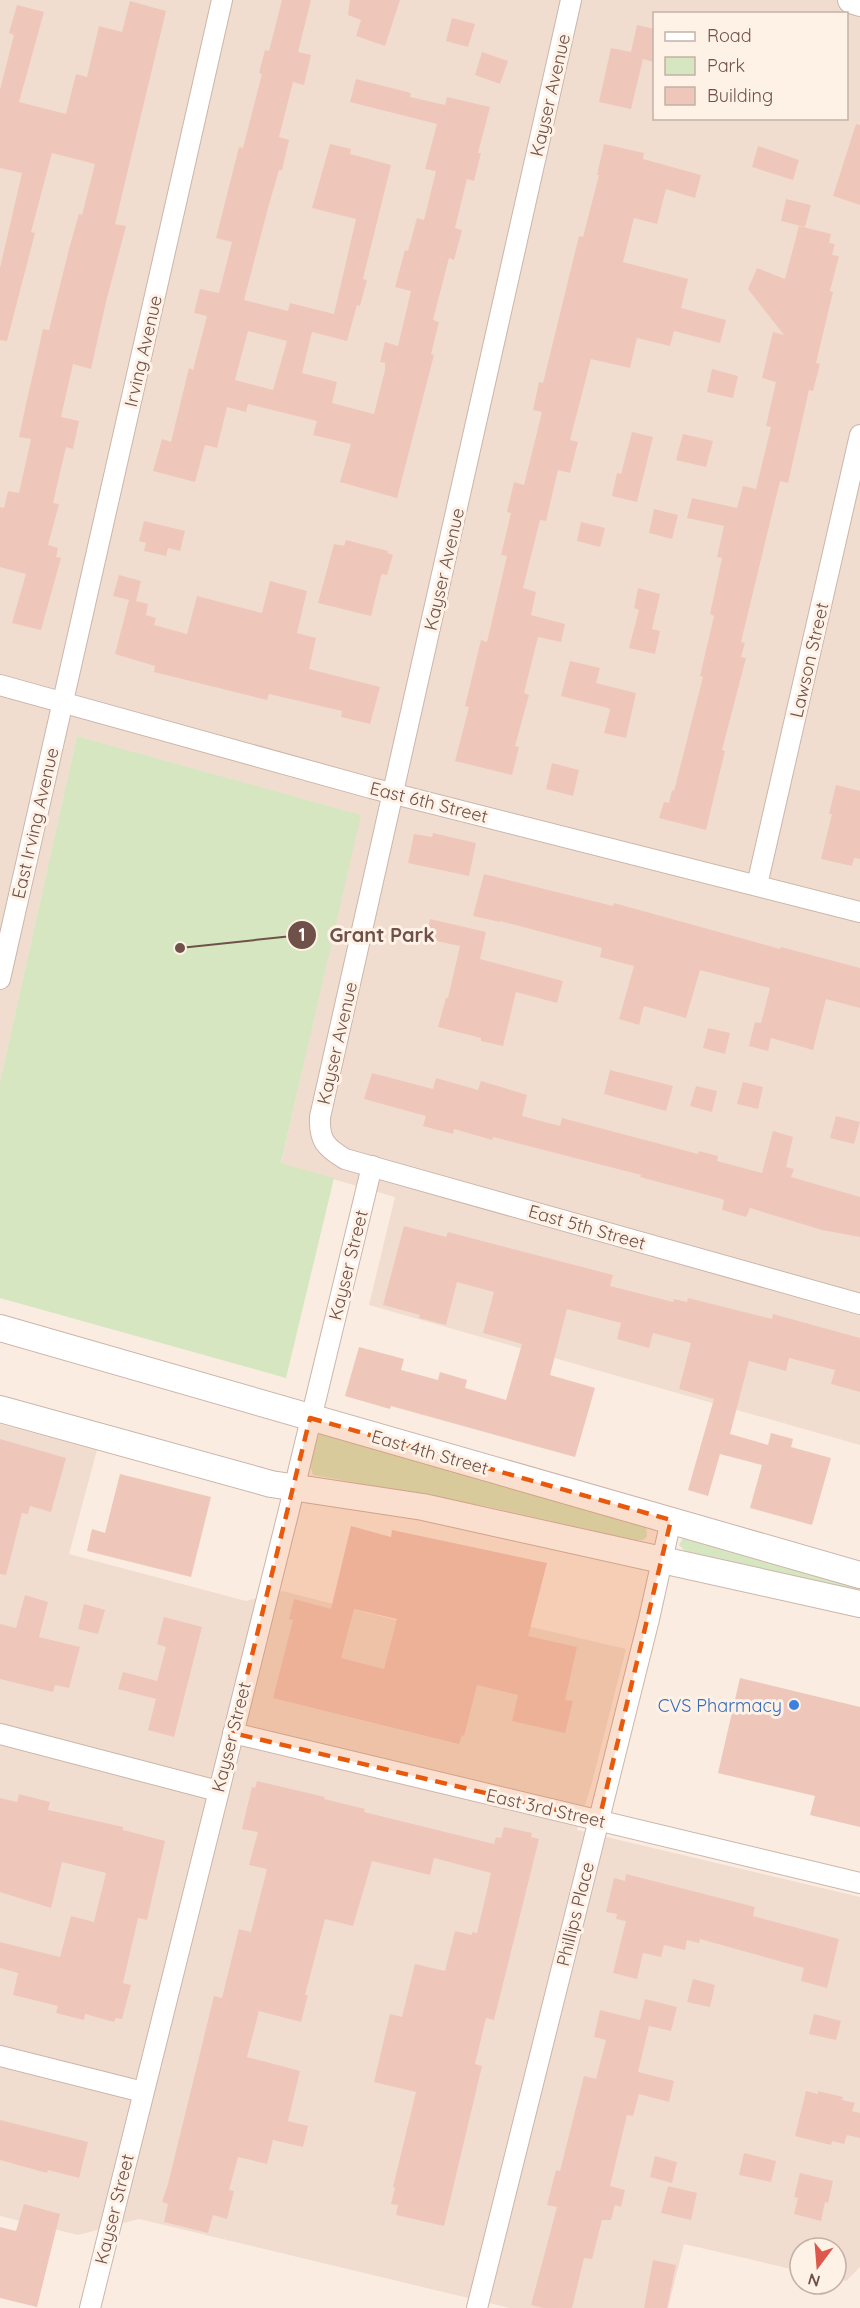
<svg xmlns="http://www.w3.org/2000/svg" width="860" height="2308" font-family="Quicksand,sans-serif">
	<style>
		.residential { fill: #f1ddcf; fill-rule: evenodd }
		.green { fill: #d5e6c0 }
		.building { fill: #eec7ba; fill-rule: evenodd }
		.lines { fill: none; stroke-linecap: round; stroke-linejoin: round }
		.minor-casing { stroke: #ccb5ab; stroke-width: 22 }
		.tertiary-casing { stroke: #ccb5ab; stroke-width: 28 }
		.minor { stroke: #fff; stroke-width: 20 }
		.tertiary { stroke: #fff; stroke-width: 26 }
		.marked { fill: #e8590c; fill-opacity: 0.2; stroke: #e8590c; stroke-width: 4.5; stroke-dasharray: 12 8; stroke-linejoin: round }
		.shop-dot { fill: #3f7fe0; stroke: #fef1e6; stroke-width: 2 }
		.labels { text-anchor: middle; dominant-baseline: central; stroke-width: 6; stroke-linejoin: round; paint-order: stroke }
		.street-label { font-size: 18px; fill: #6f5149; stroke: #fef1e6 }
		.shop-label { font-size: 18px; fill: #366cbe; stroke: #fef1e6; text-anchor: end }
		.leader { fill: none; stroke: #6f5149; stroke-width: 2 }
		.callout-dot { fill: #6f5149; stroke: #fef1e6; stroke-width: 2 }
		.mark-label { font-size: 18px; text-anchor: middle; font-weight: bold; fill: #fff }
		.callout-label { font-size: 20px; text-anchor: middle; font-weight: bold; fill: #6f5149; stroke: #fef1e6; stroke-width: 6; stroke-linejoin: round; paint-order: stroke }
	</style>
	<rect width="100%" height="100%" fill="#faece0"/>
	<g class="residential">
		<path d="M0 0H860V1445L369 1305 395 1197 281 1164 360 815 77 736 0 1082ZM654 14H846V118H654Z"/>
		<polygon points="0,1424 97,1450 69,1554 246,1601 282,1591 495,1645 502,1620 626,1649 591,1786 577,1830 860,1897 860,2267 846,2281 836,2279 836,2248 800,2248 800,2271 684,2244 668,2308 510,2308 139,2219 78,2235 0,2216"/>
	</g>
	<g class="green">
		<polygon points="77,736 361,815 281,1163 334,1178 286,1378 0,1298 0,1082"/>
		<polygon points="319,1434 328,1434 646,1525 647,1536 643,1540 634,1540 490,1507 313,1475 310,1465"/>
		<polygon points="684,1536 860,1583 860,1593 686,1552 679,1545"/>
	</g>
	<g class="building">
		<path d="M282 0H311L298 52 311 55 304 85 293 82 279 137 289 140 282 170H279L268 208 244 300 288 311 290 303 334 314 356 219 312 208 330 144 351 149 350 154 391 165 363 279 367 280 360 306 357 305 347 341 312 332 302 373 337 382 332 403 374 414 385 370V363L380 362 385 342 398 346 411 291 395 287 405 250 408 251 417 218 424 220 436 171 425 169 437 124 350 102 356 79 411 93 410 97 445 105 447 97 490 107 478 153H481L474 181 467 179 455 228 462 230 454 260 449 258 433 320 439 322 431 354 434 355 397 498 340 482 351 444 313 435 317 421 248 404 246 412 227 407 217 448 205 445 195 482 153 471 162 439 171 442 189 368 193 370 207 316 194 313 200 289 219 293 232 242 216 238 239 147 243 148 262 74 259 73 265 50 269 51ZM248 331 287 341 273 390 235 380Z"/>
		<polygon points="350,0 400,0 385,46 356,36 361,20 348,15"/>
		<polygon points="130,1 166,11 115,224 126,226 106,302 91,369 73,364 61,417 79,421 73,449 66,447 53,503 59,504 48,545 58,548 56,557 61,558 41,630 12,623 26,574 0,567 0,507 4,508 8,491 19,493 31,439 19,437 25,409 43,329 49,330 69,249 79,214 82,215 95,164 52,153 31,232 35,233 7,341 0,340 0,268 22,173 0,168 0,90 14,35 9,33 17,5 44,12 19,102 66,114 76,74 87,77 99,26 122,32"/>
		<polygon points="452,18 475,24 468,47 446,41"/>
		<polygon points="637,25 654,29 654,62 643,59 631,109 599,102 611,48 631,52"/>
		<polygon points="482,52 508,61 500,84 475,75"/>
		<polygon points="856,124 860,125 860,205 833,196"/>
		<polygon points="604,144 644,153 643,159 701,175 695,198 666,189 657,224 634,218 623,262 688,279 681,308 726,320 720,343 674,331 670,346 637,338 630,368 591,359 570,440 578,442 570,473 558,470 546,521 540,520 523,588 536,592 531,615 565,624 561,642 538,637 524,693 529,695 515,746 519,747 512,775 455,761 469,707 465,706 481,640 487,642 507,556 501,555 511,513 507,512 514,482 524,485 542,412 533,410 539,382 543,383 579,236 583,237 599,175 597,175"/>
		<polygon points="758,146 799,160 793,180 752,167"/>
		<polygon points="786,199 811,205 805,227 781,221"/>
		<polygon points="799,226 831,234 829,243 835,244 832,255 839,256 830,291 833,292 816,363 820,364 813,391 809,390 788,483 780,481 741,642 745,643 741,657 746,658 722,750 725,751 706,830 659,818 664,802 669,803 672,790 674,791 703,677 700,676 714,616 710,614 722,558 717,557 724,526 687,518 692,498 737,508 743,486 756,489 771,427 766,426 776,382 762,378 773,332 784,335 748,289 757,268 785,279"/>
		<polygon points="712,369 738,376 733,398 707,392"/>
		<polygon points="632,432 653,437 637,502 612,496 617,473 621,474"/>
		<polygon points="683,434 713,441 706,467 676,460"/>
		<polygon points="654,509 678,515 672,539 649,533"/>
		<polygon points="144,521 185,531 180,551 168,548 166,556 144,551 146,543 139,541"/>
		<polygon points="581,522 605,528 600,547 577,541"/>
		<polygon points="346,540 388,551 387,553 393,555 387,575 382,574 381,576 371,616 318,603 334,544 344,546"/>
		<polygon points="119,575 141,581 136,601 148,604 146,615 156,618 154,625 187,634 197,596 262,613 270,581 307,591 297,633 316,638 309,669 380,687 370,724 341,717 342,711 269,694 267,700 154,672 155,666 115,654 129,600 113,596"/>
		<polygon points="638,588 660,594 652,629 660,631 655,654 629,648 639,610 634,608"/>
		<polygon points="570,661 600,668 596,683 636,693 626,738 604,733 610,710 608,708 561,696"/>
		<polygon points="552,763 579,770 573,796 546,789"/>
		<polygon points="836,785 860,791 860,859 854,858 852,866 821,859 832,814 829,814"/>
		<polygon points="433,833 476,843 469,876 408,863 414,834 432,837"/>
		<polygon points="484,874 613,906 614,903 780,949 781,947 860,968 860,1008 826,999 813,1050 771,1038 768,1051 749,1046 755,1022 761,1023 770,988 700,970 686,1018 644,1006 639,1025 619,1019 634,966 600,957 602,948 500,921 500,922 473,916"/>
		<polygon points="430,919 486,932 480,959 563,981 557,1003 516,992 503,1046 481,1041 481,1038 438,1027 446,998 448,998 460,946 426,939"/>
		<polygon points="708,1028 730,1033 725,1054 703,1048"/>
		<polygon points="610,1070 673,1086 666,1111 604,1094"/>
		<polygon points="372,1073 433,1089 436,1078 478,1090 481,1081 527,1095 522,1116 560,1126 562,1118 698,1154 699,1151 718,1156 717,1161 762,1173 773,1131 793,1137 786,1167 794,1169 791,1177 860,1197 860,1237 822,1230 750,1208 746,1217 722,1210 724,1201 722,1199 640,1177 641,1175 493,1137 492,1140 454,1129 453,1134 423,1126 426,1116 364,1099"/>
		<polygon points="743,1082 763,1087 758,1109 737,1104"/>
		<polygon points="696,1086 717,1091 712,1112 690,1106"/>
		<polygon points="836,1116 860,1122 854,1144 830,1138"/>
		<polygon points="404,1226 446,1237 448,1232 613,1275 610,1286 673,1302 674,1299 687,1302 688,1298 772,1319 773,1314 860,1338 860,1392 831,1384 835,1370 789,1358 786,1371 749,1361 730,1434 768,1445 771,1433 793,1439 791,1447 831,1458 812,1525 750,1508 762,1465 720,1454 708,1496 688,1490 714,1399 679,1389 691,1343 653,1333 649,1348 617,1339 621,1323 567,1309 550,1375 595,1388 575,1457 391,1406 390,1409 345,1396 359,1347 404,1359 401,1370 438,1380 440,1372 467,1380 465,1388 506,1400 522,1344 483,1333 494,1292 457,1282 446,1325 419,1318 420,1315 383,1305"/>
		<polygon points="0,1439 66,1458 51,1512 30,1506 28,1514 22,1513 6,1575 0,1574"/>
		<polygon points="120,1474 211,1497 191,1577 87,1551 92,1529 105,1533"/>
		<path d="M351 1526 391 1537 392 1530 547 1563 528 1636 577 1647 565 1700 573 1701 565 1733 512 1721 518 1695 477 1685 464 1736 462 1735 459 1744 273 1698 293 1620 289 1619 294 1599 331 1609ZM354 1609 397 1619 384 1669 341 1658Z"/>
		<polygon points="25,1595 48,1602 39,1637 80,1647 69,1688 55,1685 53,1692 0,1679 0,1624 16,1628"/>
		<polygon points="84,1604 105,1610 98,1634 78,1629"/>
		<polygon points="164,1617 202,1627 174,1737 148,1730 156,1699 118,1689 123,1672 157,1681 166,1647 157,1644"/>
		<polygon points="740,1678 860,1707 860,1827 810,1815 815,1796 718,1773"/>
		<polygon points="257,1781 325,1797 324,1799 365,1809 364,1812 494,1844 496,1837 501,1838 504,1827 532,1833 531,1837 539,1839 494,2020 486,2018 475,2064 482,2066 444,2226 396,2215 398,2205 391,2204 395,2188 393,2187 416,2092 374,2082 390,2014 402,2017 415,1964 445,1971 455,1931 472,1935 472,1932 477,1933 491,1873 434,1858 430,1875 372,1861 353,1926 325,1919 305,1995 308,1995 301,2022 259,2011 247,2057 300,2071 288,2121 308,2126 303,2147 273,2140 267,2164 238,2157 229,2190 234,2191 227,2219 213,2215 208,2233 164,2222 168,2204 162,2202 168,2184 214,1996 222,1998 239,1929 251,1932 267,1869 249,1865 258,1832 242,1829 252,1787 255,1788"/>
		<polygon points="19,1794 50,1802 48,1810 123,1827 123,1830 165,1841 147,1920 138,1918 123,1983 131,1985 122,2019 116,2018 114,2022 85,2014 84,2020 56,2013 58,2006 13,1995 18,1973 0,1968 0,1942 60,1957 71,1916 94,1922 106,1873 62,1862 51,1908 0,1892 0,1798 17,1802"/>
		<polygon points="626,1874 755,1907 753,1916 839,1939 827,1988 801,1981 804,1968 700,1939 699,1943 687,1940 685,1950 664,1945 661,1957 643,1953 637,1979 613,1973 626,1921 616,1919 617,1914 606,1912 614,1878 625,1881"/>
		<polygon points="693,1979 715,1985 710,2007 687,2002"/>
		<polygon points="645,1999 677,2007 671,2031 649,2026 638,2072 674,2081 669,2102 639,2094 633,2116 627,2115 610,2186 625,2190 621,2207 615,2205 611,2220 602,2220 592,2259 584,2258 572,2308 543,2308 531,2305 557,2207 547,2205 556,2170 560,2171 584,2076 596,2079 606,2040 594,2037 600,2010 640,2020"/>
		<polygon points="814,2014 841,2021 836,2040 809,2034"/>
		<polygon points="806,2091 818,2094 818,2091 843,2097 842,2100 855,2103 852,2111 860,2113 860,2138 847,2135 844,2144 832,2141 831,2145 795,2136"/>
		<polygon points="0,2120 88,2142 79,2178 48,2170 47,2173 0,2160"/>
		<polygon points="744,2153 776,2161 771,2182 739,2175"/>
		<polygon points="655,2156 677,2162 672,2183 650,2177"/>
		<polygon points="800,2173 833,2181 828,2203 825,2202 821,2221 794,2214 798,2198 794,2197"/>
		<polygon points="668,2186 697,2193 691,2220 661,2213"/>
		<polygon points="24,2204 60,2214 37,2307 0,2298 0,2227 16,2231"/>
		<polygon points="653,2260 676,2265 667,2308 644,2308"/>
	</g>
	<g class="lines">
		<g class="minor-casing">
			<g id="minor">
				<path d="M571 0 320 1117C319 1140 325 1147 345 1159L860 1304"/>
				<polyline points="0,685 371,788 860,912"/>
				<polyline points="757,885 860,435"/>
				<polyline points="0,979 222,0"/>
				<polyline points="233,1733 860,1883"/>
				<polyline points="0,1734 218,1791"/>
				<polyline points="0,2056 143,2092"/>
				<polyline points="90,2308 288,1514 372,1166"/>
				<polyline points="477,2308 649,1619 671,1520"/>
			</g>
		</g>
		<g class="tertiary-casing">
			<g id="tertiary">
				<polyline points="851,0 860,3"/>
				<polyline points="0,1328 860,1575"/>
				<polyline points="0,1409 271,1484 423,1507 860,1604"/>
			</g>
		</g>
		<use href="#minor" class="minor"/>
		<use href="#tertiary" class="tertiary"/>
	</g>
	<path class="marked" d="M310 1418 671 1520 599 1820 233 1733Z"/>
	<circle class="shop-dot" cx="794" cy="1705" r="6"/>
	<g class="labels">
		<g class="street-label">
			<text transform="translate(550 95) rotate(-77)">Kayser Avenue</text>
			<text transform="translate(143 351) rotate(-77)">Irving Avenue</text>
			<text transform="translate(444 569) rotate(-77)">Kayser Avenue</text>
			<text transform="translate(809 660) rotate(-77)">Lawson Street</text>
			<text transform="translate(429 802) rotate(14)">East 6th Street</text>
			<text transform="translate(35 823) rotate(-77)">East Irving Avenue</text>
			<text transform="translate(337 1043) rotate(-77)">Kayser Avenue</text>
			<text transform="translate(587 1227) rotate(16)">East 5th Street</text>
			<text transform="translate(348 1265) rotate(-76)">Kayser Street</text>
			<text transform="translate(430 1452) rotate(16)">East 4th Street</text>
			<text transform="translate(231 1737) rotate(-76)">Kayser Street</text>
			<text transform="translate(546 1808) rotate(13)">East 3rd Street</text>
			<text transform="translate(575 1914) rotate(-76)">Phillips Place</text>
			<text transform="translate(114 2209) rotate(-76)">Kayser Street</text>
		</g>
		<g class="shop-label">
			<text x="782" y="1705">CVS Pharmacy</text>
		</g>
	</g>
	<path class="leader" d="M180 948L302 935"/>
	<g class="callout-dot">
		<circle cx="180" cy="948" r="6"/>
		<circle cx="302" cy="935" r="15"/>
	</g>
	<g class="mark-label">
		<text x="302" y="941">1</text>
	</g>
	<g class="callout-label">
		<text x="382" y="942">Grant Park</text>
	</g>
	<rect x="653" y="12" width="195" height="108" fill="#fef1e6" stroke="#c5b1a7" stroke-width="1.5"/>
	<rect x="665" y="32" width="30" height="9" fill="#ffffff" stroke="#c5b1a7" stroke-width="1.5"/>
	<text x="707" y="42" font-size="18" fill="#6f5149">Road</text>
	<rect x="665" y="57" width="30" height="18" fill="#d5e6c0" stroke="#c5b1a7" stroke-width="1.5"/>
	<text x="707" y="72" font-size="18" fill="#6f5149">Park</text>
	<rect x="665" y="87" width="30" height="18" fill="#eec7ba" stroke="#c5b1a7" stroke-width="1.5"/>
	<text x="707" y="102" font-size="18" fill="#6f5149">Building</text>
	<g transform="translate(818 2266) rotate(196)"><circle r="28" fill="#fef1e6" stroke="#c5b1a7" stroke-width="1.5"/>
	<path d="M0-4.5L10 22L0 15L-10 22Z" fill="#dd584c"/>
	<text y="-9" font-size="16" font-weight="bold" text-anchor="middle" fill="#6f5149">N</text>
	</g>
</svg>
